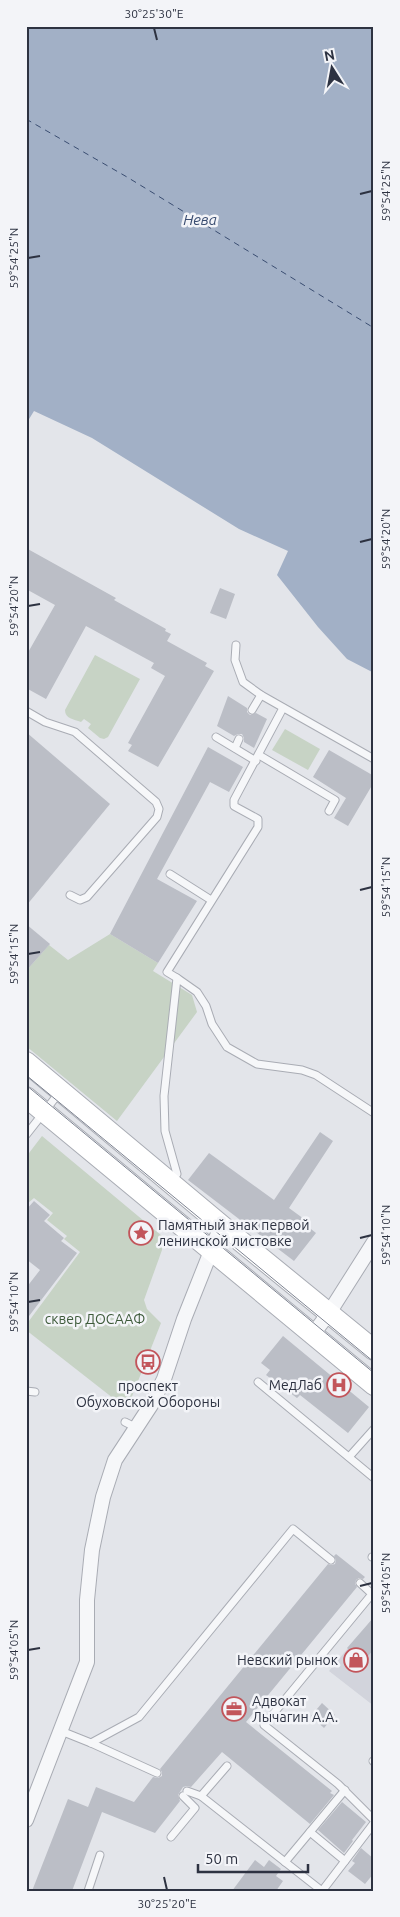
<svg xmlns="http://www.w3.org/2000/svg" width="400" height="1917" font-family="Ubuntu,sans-serif">
	<style>
		.built { fill: #d2d4dc }
		.green { fill: #c7d3c5 }
		.water { fill: #a2b0c6 }
		.lines { fill: none; stroke-linecap: round; stroke-linejoin: round }
		.ferry { stroke: #3a4d71; stroke-width: 1; stroke-dasharray: 6 5; stroke-linecap: butt }
		.building { fill: #bbbec6 }
		.lane-casing { stroke: #a9acb4; stroke-width: 9 }
		.street-casing { stroke: #a9acb4; stroke-width: 16 }
		.secondary-casing { stroke: #a9acb4; stroke-width: 22 }
		.lane { stroke: #f6f7f9; stroke-width: 7 }
		.street { stroke: #f6f7f9; stroke-width: 14 }
		.secondary { stroke: #fff; stroke-width: 20 }
		.tram { stroke: #7e8492; stroke-width: 1 }
		.ticks { fill: none; stroke: #2d3241; stroke-width: 2 }
		.labels { text-anchor: middle; dominant-baseline: central; stroke-width: 5; stroke-linejoin: round; paint-order: stroke }
		.poi-label { font-size: 14px; fill: #2d3241; stroke: #f3f4f8; text-anchor: start }
		.park-label { font-size: 14px; fill: #3e5b3b; stroke: #f3f4f8 }
		.water-label { font-size: 15px; font-style: italic; fill: #3a4d71; stroke: #f3f4f8 }
		.neatline { fill: none; stroke: #2d3241; stroke-width: 2 }
		.ticks-label { font-size: 12px; text-anchor: middle; fill: #2d3241 }
	</style>
	<rect width="100%" height="100%" fill="#e3e5ea"/>
	<polygon class="built" points="374,1617 374,1706 329,1671"/>
	<g class="green">
		<path d="M95 655 140 679 108 737 104 739 100 738 88 728 91 724 84 719 81 722C74 719 65 719 65 710Z"/>
		<polygon points="285,729 320,749 308,770 272,750"/>
		<polygon points="110,934 158,963 153,971 192,995 197,1012 117,1121 26,1046 26,971 49,945 68,960"/>
		<polygon points="42,1136 162,1236 162,1250 144,1300 147,1309 161,1323 127,1409 26,1330 26,1325 80,1252 64,1239 67,1236 47,1220 53,1213 34,1198 28,1203 26,1201 26,1157"/>
	</g>
	<polygon class="water" points="26,26 374,26 374,673 347,659 318,627 277,575 288,551 239,529 92,438 34,411 26,424"/>
	<g class="lines">
		<polyline class="ferry" points="26,119 127,177 374,328"/>
	</g>
	<g class="building">
		<polygon points="26,548 116,598 114,600 166,629 165,631 171,634 167,641 207,663 205,666 214,671 158,767 128,751 132,745 128,743 165,676 151,668 154,663 86,626 46,699 26,688 26,656 55,605 26,589"/>
		<polygon points="220,588 235,594 226,619 210,613"/>
		<polygon points="228,696 247,708 247,712 250,715 256,713 267,719 254,748 244,742 244,738 242,734 238,734 234,736 217,726"/>
		<polygon points="26,732 110,804 26,906"/>
		<polygon points="208,747 243,767 229,792 210,782 157,879 197,901 158,963 110,934"/>
		<polygon points="329,750 374,776 374,782 348,826 334,818 346,798 313,777"/>
		<polygon points="26,924 50,944 26,971"/>
		<polygon points="320,1132 333,1141 289,1208 304,1219 302,1222 316,1233 294,1261 188,1180 209,1153 274,1200"/>
		<polygon points="34,1201 50,1215 44,1221 64,1238 61,1241 77,1253 26,1320 26,1288 40,1270 26,1259 26,1210"/>
		<polygon points="283,1336 369,1407 348,1433 300,1395 297,1398 266,1375 270,1370 261,1363"/>
		<polygon points="336,1554 365,1577 363,1579 359,1578 356,1580 355,1584 357,1587 246,1722 332,1791 330,1793 334,1795 310,1824 222,1752 191,1787 187,1786 183,1787 178,1795 180,1801 155,1833 102,1812 72,1891 32,1891 68,1799 88,1807 96,1787 134,1802 153,1777 158,1778 162,1776 162,1772 160,1769 328,1564 331,1565 335,1564 336,1560 334,1556"/>
		<polygon points="374,1617 374,1649 363,1662 347,1648"/>
		<polygon points="322,1703 335,1715 324,1728 311,1716"/>
		<polygon points="342,1802 366,1822 352,1840 353,1841 344,1853 318,1830"/>
		<polygon points="361,1848 374,1859 374,1873 365,1884 348,1871 355,1863 352,1861"/>
		<polygon points="255,1860 264,1867 269,1860 281,1869 276,1876 283,1881 276,1891 232,1891"/>
	</g>
	<g class="lines">
		<g class="lane-casing">
			<g id="lane">
				<polyline points="236,645 235,660 243,682 261,695 374,759"/>
				<polyline points="252,710 261,695"/>
				<polyline points="26,711 45,722 75,732 156,802 159,809 157,817 87,897 80,900 70,895"/>
				<polyline points="216,737 256,761"/>
				<polyline points="235,748 239,739"/>
				<polyline points="259,755 335,800 329,811"/>
				<polyline points="170,874 211,900"/>
				<polyline points="177,978 167,972 258,827 258,819 234,806 234,800 283,708"/>
				<polyline points="26,1135 59,1093"/>
				<polyline points="171,1181 177,1174 165,1131 164,1096 177,978 197,992 206,1006 212,1024 227,1047 257,1064 302,1070 316,1075 374,1113"/>
				<polyline points="258,1382 374,1478"/>
				<polyline points="26,1391 35,1392"/>
				<polyline points="125,1422 135,1427"/>
				<polyline points="349,1457 374,1429"/>
				<polyline points="372,1557 374,1558"/>
				<polyline points="360,1583 372,1594 264,1725 338,1784 374,1820"/>
				<polyline points="61,1731 91,1743 157,1773"/>
				<polyline points="91,1743 139,1717 293,1529 331,1560"/>
				<polyline points="373,1761 374,1762"/>
				<polyline points="187,1791 201,1796 322,1891"/>
				<polyline points="201,1796 227,1766"/>
				<polyline points="310,1832 345,1861"/>
				<polyline points="171,1837 195,1808 183,1796"/>
				<polyline points="285,1862 345,1790"/>
				<polyline points="88,1891 100,1855"/>
				<polyline points="322,1891 374,1823"/>
			</g>
		</g>
		<g class="street-casing">
			<g id="street">
				<polyline points="313,1334 329,1313 374,1242"/>
				<polyline points="26,1820 87,1662 87,1600 92,1550 103,1497 115,1460 151,1405 164,1379 184,1319 221,1226"/>
			</g>
		</g>
		<g class="secondary-casing">
			<g id="secondary">
				<polyline points="26,1062 233,1235 374,1350"/>
				<polyline points="26,1097 374,1385"/>
			</g>
		</g>
		<use href="#lane" class="lane"/>
		<use href="#street" class="street"/>
		<use href="#secondary" class="secondary"/>
		<g class="tram">
			<polyline points="26,1075 374,1362"/>
			<polyline points="26,1085 374,1373"/>
		</g>
	</g>
	<path class="ticks" d="M154 28 157 40M360 194 372 191M28 258 40 256M360 542 372 539M28 606 40 604M360 890 372 887M28 954 40 952M360 1238 372 1235M28 1302 40 1300M360 1586 372 1583M28 1650 40 1648M164 1877 167 1890"/>
	<defs>
		<g id="sight-ring" transform="scale(1.25)"><circle r="9.5" fill="#f3f4f8" stroke="#c2555b" stroke-width="1.5"/><path d="M0-6L1.8-2.2L6-1.7L2.9 1.2L3.7 5.4L0 3.3L-3.7 5.4L-2.9 1.2L-6-1.7L-1.8-2.2Z" fill="#c2555b"/></g>
		<g id="bus-ring" transform="scale(1.25)"><circle r="9.5" fill="#f3f4f8" stroke="#c2555b" stroke-width="1.5"/><path d="M-5-6H5V4H4V6H2V4H-2V6H-4V4H-5ZM-3.5-4V0h7V-4ZM-3.5 1.2v1.5H-2V1.2ZM2 1.2v1.5H3.5V1.2Z" fill="#c2555b"/></g>
		<g id="hospital-ring" transform="scale(1.25)"><circle r="9.5" fill="#f3f4f8" stroke="#c2555b" stroke-width="1.5"/><path d="M-5-5h3v3.5h4V-5h3V5h-3V1.5h-4V5h-3Z" fill="#c2555b"/></g>
		<g id="shop-ring" transform="scale(1.25)"><circle r="9.5" fill="#f3f4f8" stroke="#c2555b" stroke-width="1.5"/><path d="M-5-2.5h2.3a2.7 3.5 0 0 1 5.4 0H5L5.5 6h-11ZM-1.5-2.5h3a1.5 2.3 0 0 0-3 0Z" fill="#c2555b"/></g>
		<g id="office-ring" transform="scale(1.25)"><circle r="9.5" fill="#f3f4f8" stroke="#c2555b" stroke-width="1.5"/><path d="M-6-3h4V-5.5h4V-3h4V5H-6ZM-1-4.5V-3h2v-1.5ZM-6 0V1H6V0Z" fill="#c2555b"/></g>
	</defs>
	<g fill-rule="evenodd">
		<use href="#sight-ring" x="141" y="1233"/>
		<use href="#bus-ring" x="148" y="1362"/>
		<use href="#hospital-ring" x="339" y="1385"/>
		<use href="#shop-ring" x="356" y="1660"/>
		<use href="#office-ring" x="234" y="1709"/>
	</g>
	<g class="labels">
		<g class="poi-label">
			<text x="158" y="1225">Памятный знак первой<tspan x="158" dy="16">ленинской листовке</tspan></text>
			<text x="322" y="1385" text-anchor="end">МедЛаб</text>
			<text x="148" y="1386" text-anchor="middle">проспект<tspan x="148" dy="16">Обуховской Обороны</tspan></text>
			<text x="338" y="1660" text-anchor="end">Невский рынок</text>
			<text x="252" y="1701">Адвокат<tspan x="252" dy="16">Лычагин А.А.</tspan></text>
		</g>
		<g class="park-label">
			<text x="95" y="1319">сквер ДОСААФ</text>
		</g>
		<g class="water-label">
			<text x="200" y="219">Нева</text>
		</g>
	</g>
	<rect width="400" height="1917" fill="none" stroke="#f3f4f8" stroke-width="55"/>
	<g transform="translate(332 68) rotate(349)" stroke="#f3f4f8" stroke-width="4" paint-order="stroke">
	<path d="M0-4L9 19L0 12L-9 19Z" fill="#2d3241"/>
	<text y="-8" font-size="14" font-weight="bold" text-anchor="middle" fill="#2d3241">N</text>
	</g>
	<path d="M198 1864v8h110v-8" fill="none" stroke="#2d3241" stroke-width="2.5"/>
	<text x="205" y="1864" font-size="15" fill="#2d3241" stroke="#f3f4f8" stroke-width="4" paint-order="stroke">50 m</text>
	<rect x="28" y="28" width="344" height="1862" class="neatline"/>
	<g class="ticks-label">
		<text x="154" y="18">30°25'30"E</text>
		<text transform="translate(386 191) rotate(-90)" y="4">59°54'25"N</text>
		<text transform="translate(14 258) rotate(-90)" y="4">59°54'25"N</text>
		<text transform="translate(386 539) rotate(-90)" y="4">59°54'20"N</text>
		<text transform="translate(14 606) rotate(-90)" y="4">59°54'20"N</text>
		<text transform="translate(386 887) rotate(-90)" y="4">59°54'15"N</text>
		<text transform="translate(14 954) rotate(-90)" y="4">59°54'15"N</text>
		<text transform="translate(386 1235) rotate(-90)" y="4">59°54'10"N</text>
		<text transform="translate(14 1302) rotate(-90)" y="4">59°54'10"N</text>
		<text transform="translate(386 1583) rotate(-90)" y="4">59°54'05"N</text>
		<text transform="translate(14 1650) rotate(-90)" y="4">59°54'05"N</text>
		<text x="167" y="1908">30°25'20"E</text>
	</g>
</svg>
